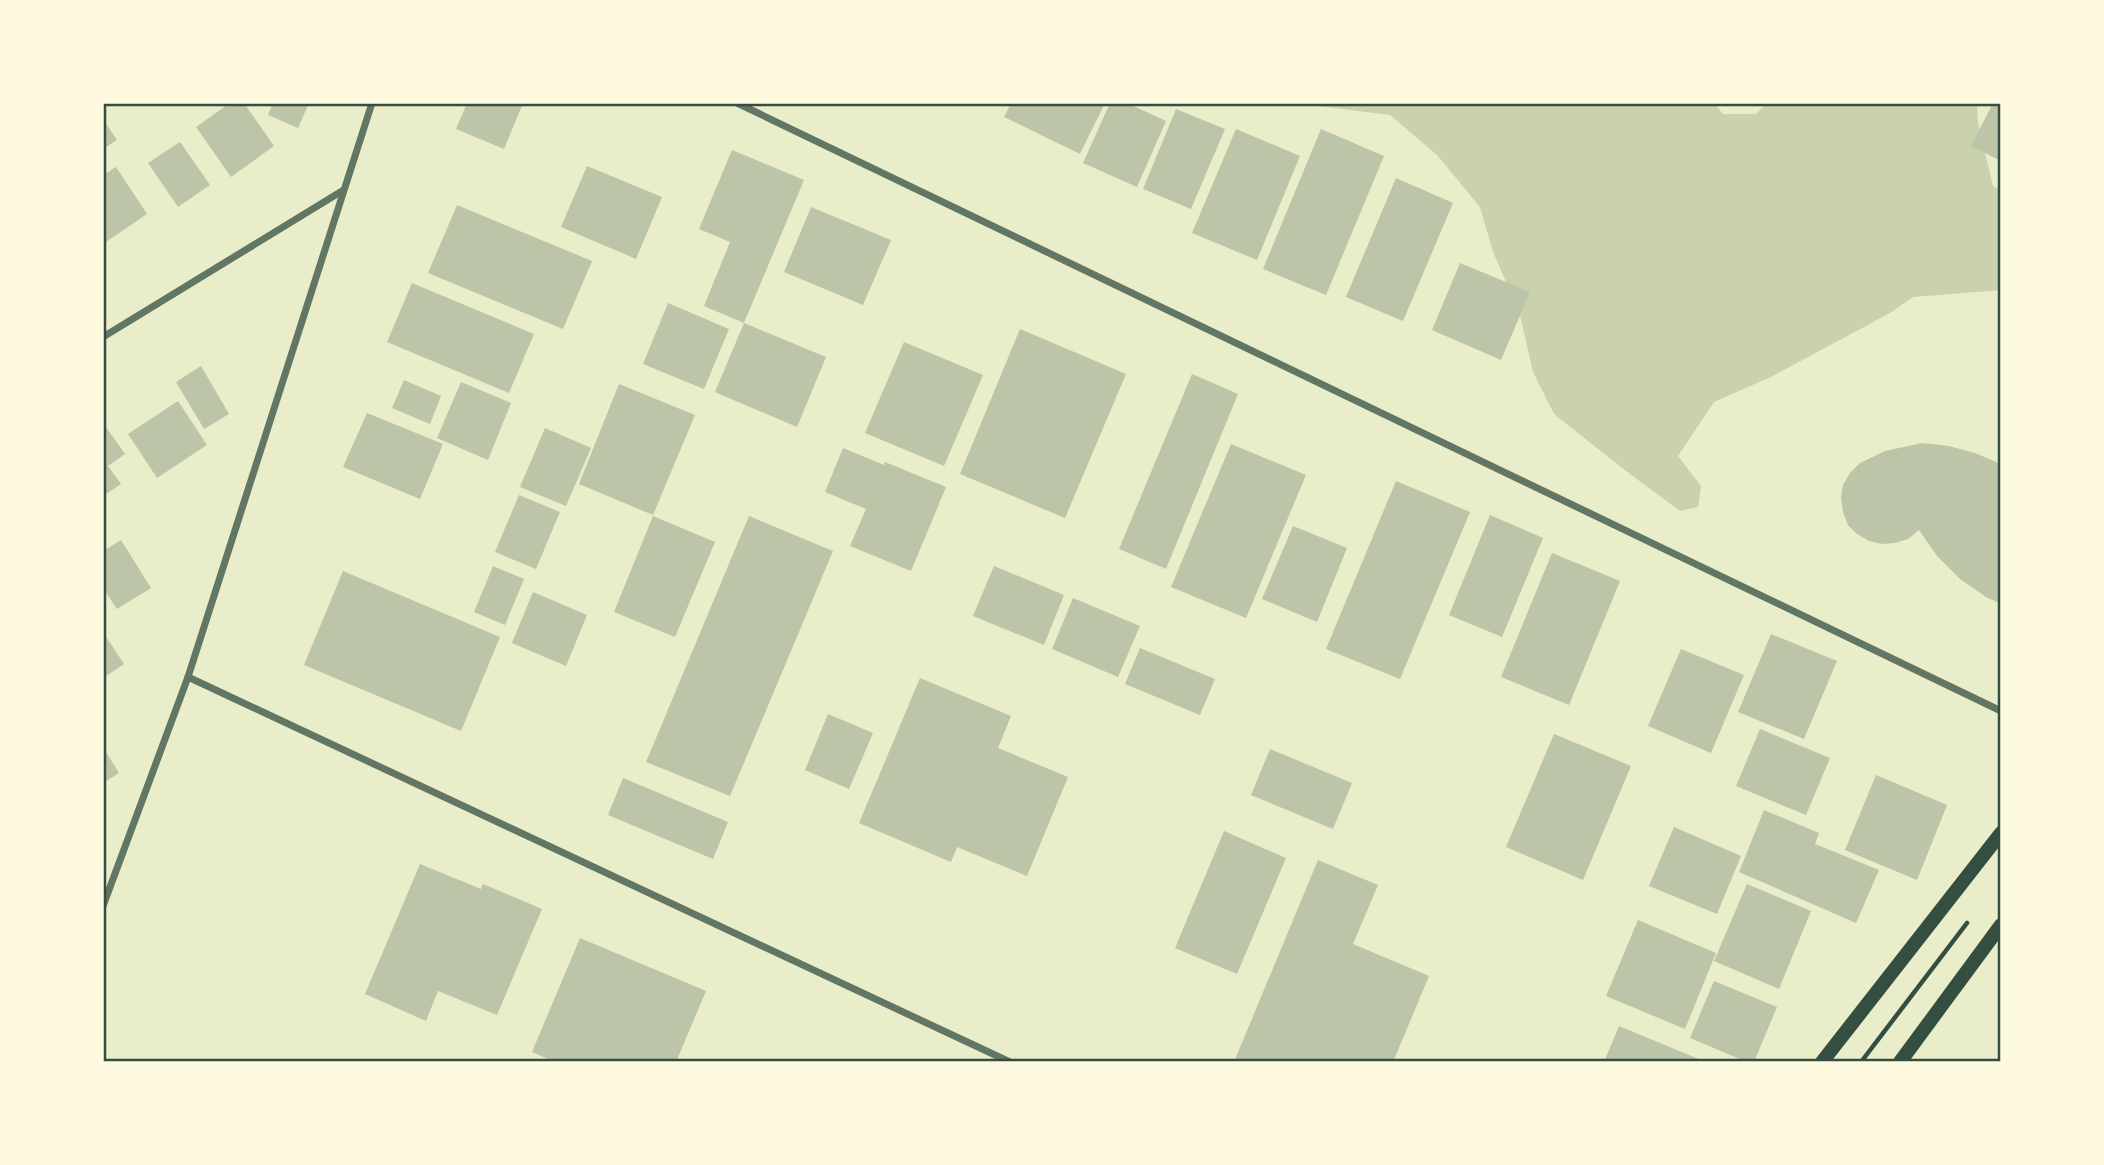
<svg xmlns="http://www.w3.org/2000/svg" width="2104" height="1165" font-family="Quicksand,sans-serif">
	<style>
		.green { fill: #cad2ad }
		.building { fill: #bcc5a7 }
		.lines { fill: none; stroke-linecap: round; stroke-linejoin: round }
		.path { stroke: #344e41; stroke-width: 4.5 }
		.minor { stroke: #617663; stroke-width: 7 }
		.secondary { stroke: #344e41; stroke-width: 14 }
		.neatline { fill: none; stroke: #344e41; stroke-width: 2.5 }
	</style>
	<rect width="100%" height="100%" fill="#e9edc9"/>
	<polygon class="green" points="1312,103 1714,103 1723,114 1756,114 1767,103 1977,103 1978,123 1993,186 2001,191 2001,290 1913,297 1890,313 1773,376 1714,402 1678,456 1701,486 1698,507 1680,511 1626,471 1554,414 1533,372 1519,311 1493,252 1480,207 1438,156 1390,115 1319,106"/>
	<g class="building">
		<polygon points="230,103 244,103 274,146 231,177 196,127"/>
		<polygon points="273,103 309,103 298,128 268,115"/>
		<polygon points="467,103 523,103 504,149 456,129"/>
		<polygon points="1011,103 1105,103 1080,154 1004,117"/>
		<polygon points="1110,103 1127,103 1166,121 1137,187 1083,163"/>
		<polygon points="1993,103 2001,103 2001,161 1971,146"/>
		<polygon points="1176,109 1225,129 1191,209 1143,189"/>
		<polygon points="103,119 117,140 103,149"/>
		<polygon points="1236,129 1300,156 1257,260 1192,233"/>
		<polygon points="1321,129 1384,156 1326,295 1263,269"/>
		<polygon points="180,142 210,185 178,207 148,163"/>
		<polygon points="732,150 804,180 744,323 704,306 730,242 699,229"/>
		<polygon points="587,166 662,197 636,259 561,227"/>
		<polygon points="116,167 147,214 103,244 103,175"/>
		<polygon points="1396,178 1453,203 1403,321 1346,297"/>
		<polygon points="457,205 592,261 563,329 428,273"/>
		<polygon points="811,207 891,240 863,305 784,272"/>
		<polygon points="1460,263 1530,292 1501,360 1432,330"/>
		<polygon points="412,283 534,334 509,393 387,342"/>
		<polygon points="668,303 729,329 704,389 643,364"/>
		<polygon points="744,323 826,357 797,427 715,392"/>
		<polygon points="1020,329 1126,374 1065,518 960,474"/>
		<polygon points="904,342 983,375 944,466 865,433"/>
		<polygon points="201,366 229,414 204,429 176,382"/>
		<polygon points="1192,374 1238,394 1166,569 1119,549"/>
		<polygon points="404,380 441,396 430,424 392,408"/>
		<polygon points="461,382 511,403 488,460 437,438"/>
		<polygon points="619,384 695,415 653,515 579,484"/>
		<polygon points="178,401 207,445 157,478 128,434"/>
		<polygon points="367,413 443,444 420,499 343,467"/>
		<polygon points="103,423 125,454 108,466 121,484 106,494 103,490"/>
		<polygon points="545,428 591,448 566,506 520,487"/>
		<polygon points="1922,443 1949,446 1975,453 2001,464 2001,604 1986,597 1960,579 1937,556 1919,530 1908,539 1895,543 1882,544 1869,541 1857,534 1848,525 1843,512 1841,498 1843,485 1850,473 1860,463 1885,451"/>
		<polygon points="1231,444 1306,475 1246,618 1171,587"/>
		<polygon points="843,448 884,465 885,462 946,487 911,571 850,546 866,509 825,492"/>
		<polygon points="1396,481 1470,512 1400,679 1326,649"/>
		<polygon points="519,495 560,512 536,569 495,552"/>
		<polygon points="1490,515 1543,538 1502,637 1449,615"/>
		<polygon points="653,516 715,542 675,637 614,612"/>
		<polygon points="749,516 833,551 730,796 646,762"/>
		<polygon points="1293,526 1347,548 1317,622 1262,599"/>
		<polygon points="121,540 151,588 117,609 103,588 103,551"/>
		<polygon points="1552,553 1620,581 1569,705 1501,677"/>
		<polygon points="493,566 524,579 505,625 474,612"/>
		<polygon points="994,566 1064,595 1044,645 973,616"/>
		<polygon points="343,571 500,637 461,731 304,665"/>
		<polygon points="533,592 587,615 566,666 512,643"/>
		<polygon points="1073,598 1140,626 1118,677 1052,649"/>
		<polygon points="103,632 124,664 103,678"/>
		<polygon points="1771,634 1837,661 1804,739 1738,712"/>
		<polygon points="1140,648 1215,679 1200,715 1125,684"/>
		<polygon points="1681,649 1744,675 1711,753 1648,726"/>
		<polygon points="920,678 1011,716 998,748 1068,777 1027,876 957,847 951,862 859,823"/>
		<polygon points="828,714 873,733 849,789 805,770"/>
		<polygon points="1760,729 1830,758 1806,815 1736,786"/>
		<polygon points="1554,734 1631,766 1583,880 1506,847"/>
		<polygon points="103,747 119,773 103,783"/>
		<polygon points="1270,749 1352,783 1333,829 1251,795"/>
		<polygon points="1876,775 1947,805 1917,880 1845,850"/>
		<polygon points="623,778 728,822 713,859 608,815"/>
		<polygon points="1764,810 1819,833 1815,844 1879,870 1856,923 1739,872"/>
		<polygon points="1674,827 1741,856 1717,914 1649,886"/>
		<polygon points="1224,831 1286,858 1237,974 1175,948"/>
		<polygon points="1318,860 1378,885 1353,944 1429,976 1393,1062 1234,1062"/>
		<polygon points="420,864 481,889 483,884 542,909 497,1015 438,991 426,1021 365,994"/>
		<polygon points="1747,884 1811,911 1779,989 1714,961"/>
		<polygon points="1638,920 1716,953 1685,1029 1606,996"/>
		<polygon points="580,938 706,991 676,1062 555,1062 532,1052"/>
		<polygon points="1714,981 1777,1007 1754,1062 1747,1062 1690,1038"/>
		<polygon points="1619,1026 1706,1062 1604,1062"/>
	</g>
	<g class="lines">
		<polyline class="path" points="1861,1062 1967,923"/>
		<g class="minor">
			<polyline points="737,103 2001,711"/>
			<polyline points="103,337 342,191"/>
			<polyline points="188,677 1010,1062"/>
			<polyline points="103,906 188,677 372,103"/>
		</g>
		<g class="secondary">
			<polyline points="1822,1062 2001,833"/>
			<polyline points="1900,1062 2001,925"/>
		</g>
	</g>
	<rect width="2104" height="1165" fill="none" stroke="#fefae0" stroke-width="210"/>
	<rect x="105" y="105" width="1894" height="955" class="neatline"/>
</svg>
